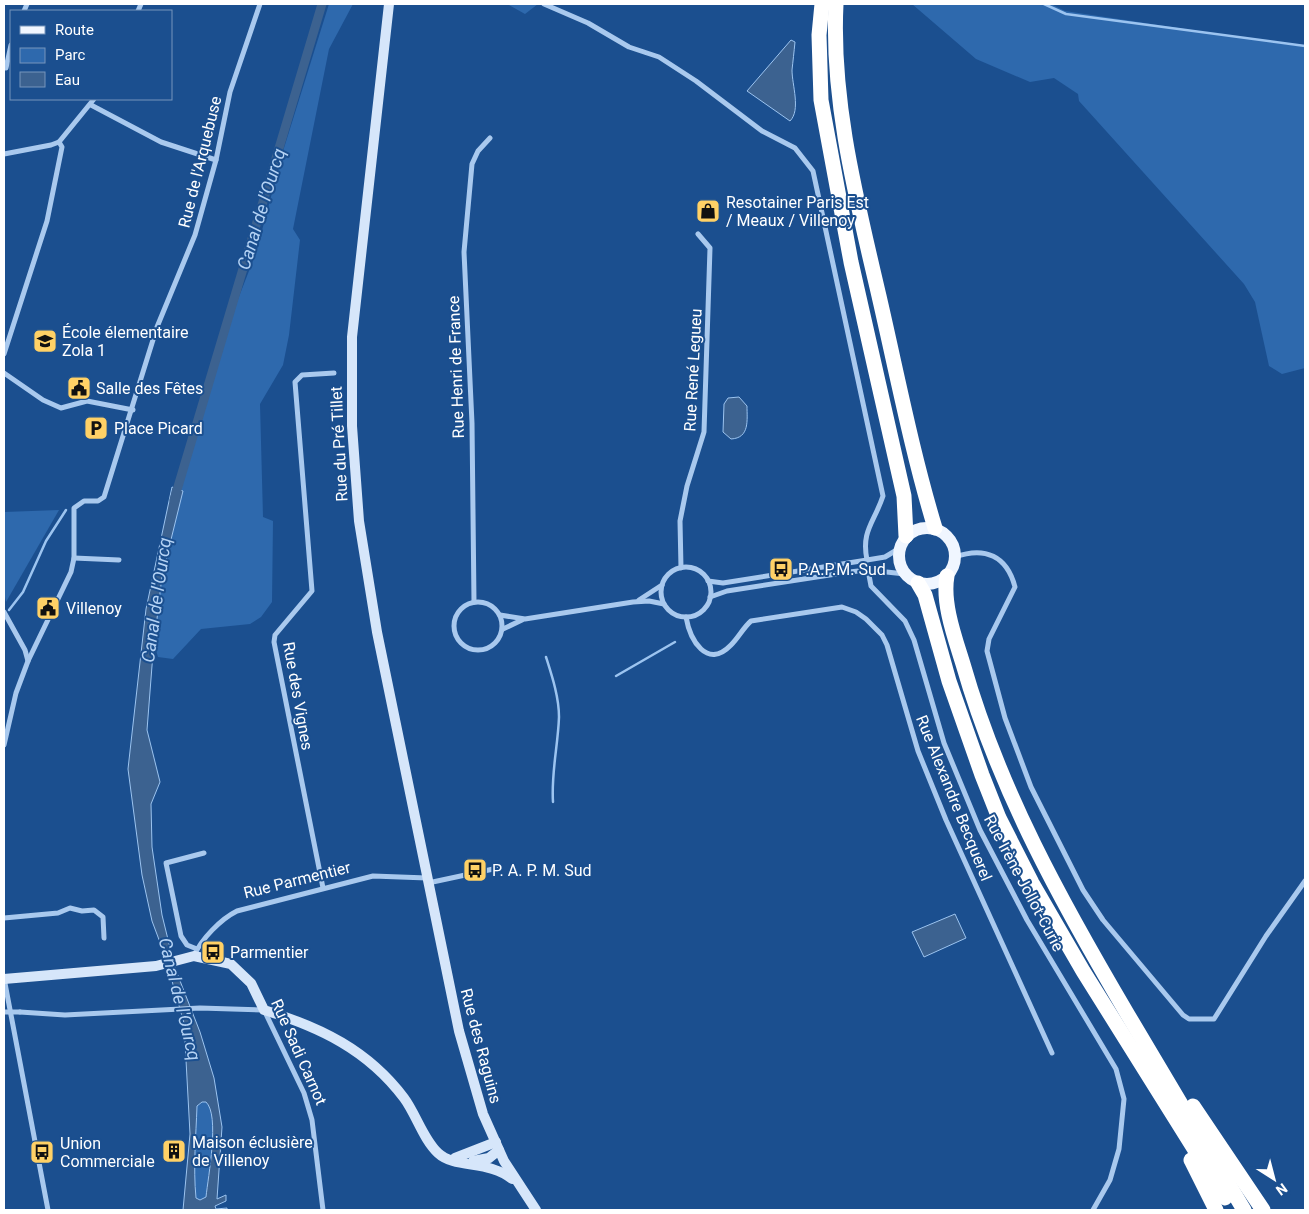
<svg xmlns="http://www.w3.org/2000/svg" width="1309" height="1214" font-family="Roboto,sans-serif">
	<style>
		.green { fill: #2e69ad }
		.water { fill: #3c6290; stroke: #9cc4f0; fill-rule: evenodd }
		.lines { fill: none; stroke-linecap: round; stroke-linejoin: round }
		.stream { stroke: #9cc4f0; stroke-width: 2.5 }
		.canal { stroke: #3c6290; stroke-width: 9 }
		.street { stroke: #a9c9ee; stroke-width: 5 }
		.secondary { stroke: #d6e6fa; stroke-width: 10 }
		.primary { stroke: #f0f6ff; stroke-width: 12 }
		.highway { stroke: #fff; stroke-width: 15 }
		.street-bridge { stroke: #a9c9ee; stroke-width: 5 }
		.labels { text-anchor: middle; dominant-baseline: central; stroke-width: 4; stroke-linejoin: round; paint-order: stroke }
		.street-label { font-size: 16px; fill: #fff; stroke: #1b4f8f }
		.poi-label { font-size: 16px; fill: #fff; stroke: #1b4f8f; text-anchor: start }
		.water-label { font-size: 18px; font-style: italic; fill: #b5d3f5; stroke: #1b4f8f }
	</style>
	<rect width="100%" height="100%" fill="#1b4f8f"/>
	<g class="green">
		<polygon points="329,4 353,4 329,49 293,229 300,240 289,335 283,365 260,404 263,517 273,521 272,602 261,617 250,624 201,629 173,659 158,657 151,633 171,525 208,376 256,253 284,148"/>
		<polygon points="507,4 538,4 525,14"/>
		<polygon points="912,4 1051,4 1065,11 1305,47 1305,368 1282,374 1269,366 1255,302 1244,284 1079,101 1078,94 1054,78 1030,82 976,59"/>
		<polygon points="59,510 6,602 4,592 4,512"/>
		<path d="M202 1102H206C220 1115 208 1177 206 1197L200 1200 196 1198C193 1167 196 1136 197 1106Z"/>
	</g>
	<g class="water">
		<path d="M791 40 795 42C794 52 793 61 792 70 792 85 801 110 790 121L747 91Z"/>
		<path d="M739 397 747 406C747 420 750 438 731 439L723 432 724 404 728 398Z"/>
		<path d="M172 487 183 491 162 576 153 653 147 730 160 782 151 804 152 847 162 915 175 968 200 1032 214 1078 222 1127 217 1199 226 1195V1201L215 1206 216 1209 227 1208V1210H183L190 1134 184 1023 164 953 152 921 142 875 128 769 146 609ZM202 1102H206C220 1115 208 1177 206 1197L200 1200 196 1198C193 1167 196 1136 197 1106Z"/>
		<polygon points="955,914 966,938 924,957 912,932"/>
	</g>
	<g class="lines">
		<g class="stream">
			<polyline points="1044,4 1066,14 1305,46"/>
			<polyline points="9,610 23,592 46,541 66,510"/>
			<path d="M546 657C552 676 559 697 559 717 558 746 551 773 553 802"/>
			<polyline points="616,676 675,642"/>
		</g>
		<polyline class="canal" points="174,500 322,4"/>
		<g class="street">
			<path d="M544 4 588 23 629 47 659 57 696 81 762 131 795 148 813 171 883 496C874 523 861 531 867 560"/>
			<polyline points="24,11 27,4"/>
			<polyline points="138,11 141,4"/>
			<polyline points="6,68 11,45"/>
			<polyline points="91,105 161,142 216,160"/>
			<polyline points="4,154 51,145 59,142 94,99"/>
			<polyline points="4,354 47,221 62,147 59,142"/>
			<polyline points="4,373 43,400 61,408 87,401 133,410"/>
			<path d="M955 557C985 546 1007 556 1015 587L989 639 987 651 1005 718 1031 787 1083 890 1103 920 1183 1015 1189 1019H1214L1266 936 1305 881"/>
			<polyline points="74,558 119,560"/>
			<circle cx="686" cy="592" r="25"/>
			<polyline points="681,568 680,521 687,486 704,432 710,248 698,234"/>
			<polyline points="868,570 871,586 905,621 914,640 944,743 980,830 1027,920 1116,1069 1124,1099 1119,1149 1110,1180 1093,1210"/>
			<polyline points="708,581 723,583 867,560 885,557 900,548"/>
			<polyline points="710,597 727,591 849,572 868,570 905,574"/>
			<polyline points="639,600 662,585"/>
			<circle cx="478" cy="626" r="24"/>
			<polyline points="474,602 472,423 464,252 472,164 478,151 490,138"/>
			<polyline points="4,612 25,650 28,661"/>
			<polyline points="500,615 525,619 633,602 649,601 664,604"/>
			<path d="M686 617C690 640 707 670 731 645 739 637 743 628 751 621L842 607 856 612 866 619 882 635 887 645 918 751 946 820 1052 1053"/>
			<polyline points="503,629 522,620"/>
			<polyline points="4,745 16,693 28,661 71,572 74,558 74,508 84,501 98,501 104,497 157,327 195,235 216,160 230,92 260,4"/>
			<polyline points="428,883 498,868"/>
			<polyline points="323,888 274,642 275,635 312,591 295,382 302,375 334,373"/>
			<polyline points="4,918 58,913 70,908 82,911 94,910 103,917 104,938"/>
			<polyline points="197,949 187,945 181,936 166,863 204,853"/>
			<path d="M194 956C201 939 221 919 237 911L373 876 427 878"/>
			<polyline points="4,978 48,1210"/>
			<polyline points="20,1012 65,1015 200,1008 264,1010 304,1093 312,1120 323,1210"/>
		</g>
		<g class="secondary">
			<polyline points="389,4 352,337 352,426 359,521 377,632 459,1031 483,1114 504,1161 536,1210"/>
			<path d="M4 979 156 966 194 956 231 964 251 983 264 1010C320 1027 368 1050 404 1098 416 1114 423 1139 438 1153 455 1169 489 1160 512 1179"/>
			<polyline points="455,1158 496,1142"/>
			<polyline points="473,1161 489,1158 499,1150"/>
		</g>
		<circle class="primary" cx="927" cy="556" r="28"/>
		<g class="highway">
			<polyline points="822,4 819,35 821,100 851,262 904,496 906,536"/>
			<path d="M836 4C831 102 857 201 879 296 897 374 912 452 935 528"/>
			<path d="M947 576C942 603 955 638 963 664 999 790 1062 903 1128 1015 1167 1080 1205 1145 1244 1210"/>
			<polyline points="918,583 925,595 949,681 982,775 999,818 1032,883 1083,971 1225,1198"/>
			<polyline points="1193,1106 1263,1210"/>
			<polyline points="1191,1160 1216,1210"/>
		</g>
		<polyline class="street-bridge" points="4,1012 20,1012"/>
	</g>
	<defs>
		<g id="shop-square" transform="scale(1.25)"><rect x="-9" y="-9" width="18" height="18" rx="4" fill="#ffd166" stroke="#1b4f8f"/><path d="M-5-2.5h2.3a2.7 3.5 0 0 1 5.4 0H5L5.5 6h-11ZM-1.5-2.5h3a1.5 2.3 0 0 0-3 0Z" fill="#111"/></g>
		<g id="school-square" transform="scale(1.25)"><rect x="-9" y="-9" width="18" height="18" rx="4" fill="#ffd166" stroke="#1b4f8f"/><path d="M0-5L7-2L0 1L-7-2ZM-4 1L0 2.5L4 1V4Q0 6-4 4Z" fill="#111"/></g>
		<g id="civic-square" transform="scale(1.25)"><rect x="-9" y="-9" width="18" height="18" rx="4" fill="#ffd166" stroke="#1b4f8f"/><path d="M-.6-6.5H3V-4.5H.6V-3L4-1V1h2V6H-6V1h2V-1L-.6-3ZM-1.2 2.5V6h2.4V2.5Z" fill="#111"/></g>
		<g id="parking-square" transform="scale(1.25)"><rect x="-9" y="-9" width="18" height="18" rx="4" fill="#ffd166" stroke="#1b4f8f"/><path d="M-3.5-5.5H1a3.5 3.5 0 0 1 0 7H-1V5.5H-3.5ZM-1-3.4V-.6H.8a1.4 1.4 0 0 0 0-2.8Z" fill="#111"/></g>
		<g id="bus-square" transform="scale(1.25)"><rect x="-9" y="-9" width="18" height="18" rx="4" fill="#ffd166" stroke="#1b4f8f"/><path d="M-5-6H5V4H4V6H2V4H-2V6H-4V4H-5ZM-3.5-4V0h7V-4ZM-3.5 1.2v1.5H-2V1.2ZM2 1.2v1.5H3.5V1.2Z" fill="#111"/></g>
		<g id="building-square" transform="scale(1.25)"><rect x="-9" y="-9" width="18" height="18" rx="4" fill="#ffd166" stroke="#1b4f8f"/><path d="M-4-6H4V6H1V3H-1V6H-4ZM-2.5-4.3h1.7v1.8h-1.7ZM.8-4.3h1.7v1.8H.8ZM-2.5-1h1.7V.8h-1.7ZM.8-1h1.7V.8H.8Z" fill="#111"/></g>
	</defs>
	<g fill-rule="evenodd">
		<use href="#shop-square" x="708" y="211"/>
		<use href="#school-square" x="45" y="341"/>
		<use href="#civic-square" x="79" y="388"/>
		<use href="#parking-square" x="96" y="428"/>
		<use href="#bus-square" x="781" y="569"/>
		<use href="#civic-square" x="48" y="608"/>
		<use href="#bus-square" x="475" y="870"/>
		<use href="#bus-square" x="213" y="952"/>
		<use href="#building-square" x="174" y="1151"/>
		<use href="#bus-square" x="42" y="1152"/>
	</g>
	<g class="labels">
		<g class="street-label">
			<text transform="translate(200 162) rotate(-76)">Rue de l'Arquebuse</text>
			<text transform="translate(456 367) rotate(-92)">Rue Henri de France</text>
			<text transform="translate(693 370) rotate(-87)">Rue René Legueu</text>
			<text transform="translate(339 444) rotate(-93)">Rue du Pré Tillet</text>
			<text transform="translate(298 696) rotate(80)">Rue des Vignes</text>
			<text transform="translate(954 798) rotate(68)">Rue Alexandre Becquerel</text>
			<text transform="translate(297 880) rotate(-14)">Rue Parmentier</text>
			<text transform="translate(1024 883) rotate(62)">Rue Irène Jollot-Curie</text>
			<text transform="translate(481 1046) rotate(75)">Rue des Raguins</text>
			<text transform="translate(299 1052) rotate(66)">Rue Sadi Carnot</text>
		</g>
		<g class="poi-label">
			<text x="726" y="202">Resotainer Paris Est<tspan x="726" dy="18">/ Meaux / Villenoy</tspan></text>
			<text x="62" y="332">École élementaire<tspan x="62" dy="18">Zola 1</tspan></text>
			<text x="96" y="388">Salle des Fêtes</text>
			<text x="114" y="428">Place Picard</text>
			<text x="798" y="569">P.A.P.M. Sud</text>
			<text x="66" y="608">Villenoy</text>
			<text x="492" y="870">P. A. P. M. Sud</text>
			<text x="230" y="952">Parmentier</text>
			<text x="192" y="1142">Maison éclusière<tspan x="192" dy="18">de Villenoy</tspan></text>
			<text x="60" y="1143">Union<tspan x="60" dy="18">Commerciale</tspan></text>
		</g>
		<g class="water-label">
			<text transform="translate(261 209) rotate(-73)">Canal de l'Ourcq</text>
			<text transform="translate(156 600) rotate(-82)">Canal de l'Ourcq</text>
			<text transform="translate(180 999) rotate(76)">Canal de l'Ourcq</text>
		</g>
	</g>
	<rect width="1309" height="1214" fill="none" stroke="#ffffff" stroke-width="10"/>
	<rect x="10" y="10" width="162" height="90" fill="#1b4f8f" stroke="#7695bc"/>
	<rect x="20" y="26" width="25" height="8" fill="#f0f6ff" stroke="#7695bc"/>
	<text x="55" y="35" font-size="15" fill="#ffffff">Route</text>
	<rect x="20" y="48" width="25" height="15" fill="#2e69ad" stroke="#7695bc"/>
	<text x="55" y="60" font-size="15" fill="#ffffff">Parc</text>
	<rect x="20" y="72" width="25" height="15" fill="#3c6290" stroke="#7695bc"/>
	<text x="55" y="85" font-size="15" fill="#ffffff">Eau</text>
	<g transform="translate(1274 1179) rotate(144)" stroke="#1b4f8f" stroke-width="4" paint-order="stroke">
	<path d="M0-4L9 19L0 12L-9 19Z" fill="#ffffff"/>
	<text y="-8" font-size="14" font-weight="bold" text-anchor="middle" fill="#ffffff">N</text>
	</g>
</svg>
